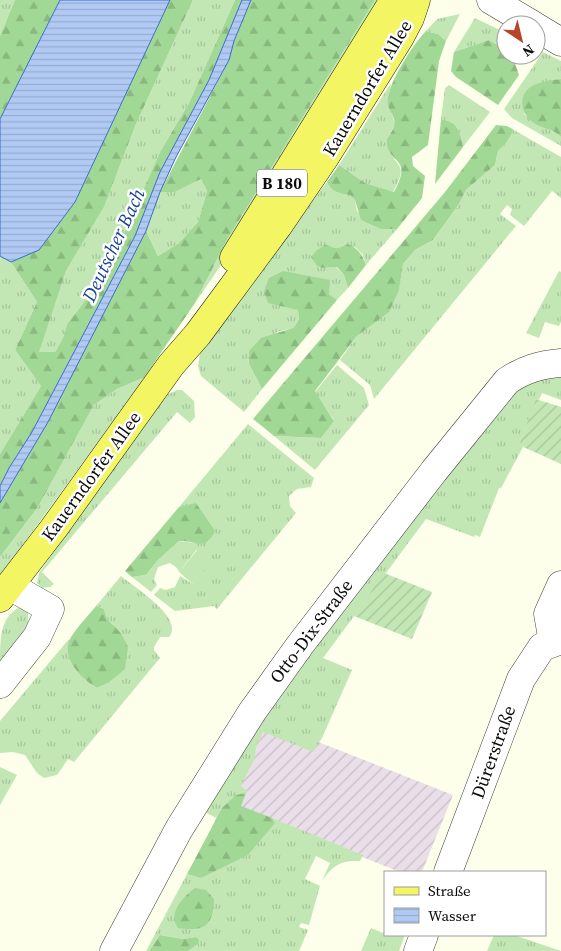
<svg xmlns="http://www.w3.org/2000/svg" width="561" height="951" font-family="'Source Serif 4',serif">
	<style>
		.industrial { fill: url(#industrial-furrows) }
		.grass { fill: url(#grass-tufts) }
		.forest { fill: url(#forest-firs) }
		.park { fill: #c2e7b5 }
		.garden { fill: url(#garden-furrows) }
		.water { fill: url(#water-rules); stroke: #396bca }
		.lines { fill: none; stroke-linecap: round; stroke-linejoin: round }
		.minor-casing { stroke: #3e3e3e; stroke-width: 29 }
		.major-casing { stroke: #1c1c1c; stroke-width: 29 }
		.minor { stroke: #fff; stroke-width: 28 }
		.major { stroke: #f4f563; stroke-width: 28 }
		.labels { text-anchor: middle; dominant-baseline: central; stroke-width: 5; stroke-linejoin: round; paint-order: stroke }
		.shield { fill: #fff; stroke: #545454; stroke-width: 1 }
		.shield-label { font-size: 16px; font-weight: bold; fill: #0b0b0b }
		.street-label { font-size: 18px; fill: #0b0b0b; stroke: #fff }
		.water-label { font-size: 19px; font-style: italic; fill: #184099; stroke: #fff }
	</style>
	<defs>
		<pattern id="industrial-furrows" width="10" height="10" patternUnits="userSpaceOnUse" patternTransform="scale(1.25)"><rect width="10" height="10" fill="#eadfe9"/><path d="M-1 1l2-2M0 10L10 0M9 11l2-2" fill="none" stroke="#c7bec6"/></pattern>
		<pattern id="grass-tufts" width="24" height="20" patternUnits="userSpaceOnUse" patternTransform="scale(1.25)"><rect width="24" height="20" fill="#c2e7b5"/><path d="M3 7l-1-3M5 7V3M7 7l1-3M15 17l-1-3M17 17v-4M19 17l1-3" fill="none" stroke="#a5c59a"/></pattern>
		<pattern id="forest-firs" width="22" height="20" patternUnits="userSpaceOnUse" patternTransform="scale(1.25)"><rect width="22" height="20" fill="#a2d895"/><path d="M5 1l3.5 6h-7zM16 11l3.5 6h-7z" fill="#8ab87f"/></pattern>
		<pattern id="garden-furrows" width="10" height="10" patternUnits="userSpaceOnUse" patternTransform="scale(1.25)"><rect width="10" height="10" fill="#c2e7b5"/><path d="M-1 1l2-2M0 10L10 0M9 11l2-2" fill="none" stroke="#a5c59a"/></pattern>
		<pattern id="water-rules" width="6" height="5" patternUnits="userSpaceOnUse" patternTransform="scale(1.25)"><rect width="6" height="5" fill="#b0caf4"/><path d="M0 2.5h6" fill="none" stroke="#96acd0"/></pattern>
	</defs>
	<rect width="100%" height="100%" fill="#fdffea"/>
	<polygon class="industrial" points="260,719 453,795 422,872 400,872 226,803"/>
	<g class="grass">
		<polygon points="0,0 15,0 0,36"/>
		<polygon points="193,0 235,0 189,103 160,152 106,274 67,324 63,338 55,352 38,352 66,271 104,207 136,124"/>
		<polygon points="375,0 383,0 259,210 195,303 228,238"/>
		<polygon points="460,14 446,41 438,34 426,31 437,19"/>
		<polygon points="475,18 506,33 506,50 489,40 454,52"/>
		<path d="M543 52 561 61V79L541 83 524 114C536 125 549 127 561 137V146L512 118 504 109Z"/>
		<path d="M391 83C390 89 388 97 388 103 388 111 395 115 394 125 393 131 387 136 388 143 391 169 412 159 393 192L365 183 339 165Z"/>
		<path d="M449 85 490 112 463 147C460 131 458 122 441 119L445 88Z"/>
		<polygon points="514,130 561,157 561,198 552,191 524,226 510,215 512,209 507,205 500,214 516,226 374,399 370,385 340,360 357,336 370,326 399,289 403,264 415,250 433,240 459,204 466,190 495,165 498,151 507,142"/>
		<polygon points="201,179 207,191 198,222 179,243 158,256 146,231 160,192 175,192"/>
		<path d="M327 182C331 192 340 194 350 195L355 200 357 211 381 229H397L366 265 363 255 355 247 334 249 327 244 324 268 336 267 344 275 348 288 337 300 329 294 327 289 285 306 298 310 299 320 293 328 277 332 249 364 262 389 244 412 201 376 198 366 201 347Z"/>
		<polygon points="0,256 11,262 37,302 15,350 41,386 0,454"/>
		<polygon points="559,271 561,272 561,322 559,326 545,322 539,338 526,333"/>
		<polygon points="337,365 364,388 369,405 315,470 274,436 321,438 334,420 315,392"/>
		<path d="M561 374V400L542 393 539 400 537 399 519 445 523 447 501 488H499L480 537 475 535 474 537 426 519 323 658 352 670 322 738 313 752 263 732 256 747 255 758 241 786 247 791 246 793C231 796 223 806 218 819L203 811 324 625 521 382Z"/>
		<polygon points="145,377 0,576 0,557 38,507 94,405 117,389"/>
		<polygon points="177,390 182,390 194,401 195,417 190,423 177,412 42,572 54,584 50,587 42,588 37,583 39,573 164,396"/>
		<polygon points="248,424 314,478 311,487 297,489 289,496 290,506 296,513 217,609 214,606 175,611 154,595 160,588 166,590 175,587 180,576 193,584 197,549 179,572 177,568 170,563 158,567 154,579 157,585 151,592 132,577 146,575 157,561 179,541 195,543 196,504 179,507"/>
		<path d="M121 576C134 587 185 618 169 637H160L154 647V650L160 658 74 762 68 759 57 775 44 778 37 773 25 755 13 752 0 753V721L69 639C69 659 78 678 97 688L108 683 113 625 107 619 104 609 96 606Z"/>
		<path d="M20 607 28 613V625L0 662C0 638 0 617 20 607Z"/>
		<polygon points="0,767 17,775 0,805"/>
		<path d="M272 818 363 855 360 861C341 860 333 865 322 881L330 863 316 856 305 879 320 886 309 925 301 923 299 927 308 930 299 951H188L198 944 196 937 183 939 160 935 149 951H146L187 874 201 878 275 823Z"/>
		<polygon points="371,928 383,933 385,930 385,935 405,935 399,951 361,951"/>
		<polygon points="494,935 514,935 561,951 487,951"/>
	</g>
	<g class="forest">
		<polygon points="15,0 60,0 0,119 0,36"/>
		<polygon points="170,0 193,0 136,124 104,207 66,271 39,352 55,352 63,338 67,324 106,274 160,152 189,103 235,0 242,0 209,80 160,172 135,236 32,432 9,468 0,486 0,454 41,386 15,350 37,302 11,262 39,250 75,202"/>
		<polygon points="251,0 375,0 228,238 195,303 158,357 145,377 117,389 94,405 38,507 0,557 0,503 48,422 146,231 158,256 179,243 198,222 207,191 201,179 175,192 160,192 229,60 234,41"/>
		<path d="M426 31 438 34 446 41 439 61 428 145 412 157 413 166 425 176 422 198 397 229H381L361 220 355 200 350 195C340 194 331 192 327 182L339 165 365 183 394 192C415 155 385 164 387 140 388 136 393 131 394 126 396 116 390 114 388 105 384 88 414 43 426 31Z"/>
		<polygon points="489,40 506,50 506,55 512,55 519,75 498,105 456,77 451,71 454,52"/>
		<path d="M561 79V137C550 127 543 129 534 123 523 116 517 100 528 89 535 82 551 80 561 79Z"/>
		<path d="M441 119C458 122 460 131 463 147L435 184Z"/>
		<polygon points="496,125 507,126 514,130 507,142 498,151 495,165 466,190 459,204 433,240 415,250 403,264 399,290 389,312 357,336 315,391 334,421 321,438 274,436 253,419 445,192"/>
		<path d="M327 244C335 250 339 249 347 244 358 248 362 254 366 265L348 288 344 275 337 267 324 268 317 266 311 257 317 250Z"/>
		<polygon points="283,271 330,280 329,294 337,300 262,389 249,364 249,351 261,338 293,328 299,320 298,310 268,303 264,291 269,278"/>
		<path d="M196 503 215 531C205 552 196 540 179 541L157 561 146 575 132 577 125 571 179 507Z"/>
		<path d="M96 606 104 609 107 619 121 633 128 647 125 669 108 683 97 688C82 680 59 656 71 637 78 626 88 616 96 606Z"/>
		<polygon points="246,793 241,806 272,818 275,823 248,855 201,878 187,874 222,808 236,795"/>
		<path d="M195 888 206 890 214 899C213 926 205 932 178 928 167 913 183 897 195 888Z"/>
		<polygon points="160,935 183,939 196,937 199,940 198,944 188,951 149,951"/>
	</g>
	<polygon class="park" points="198,549 212,561 193,584 179,572"/>
	<g class="garden">
		<polygon points="536,399 561,407 561,464 519,445"/>
		<polygon points="384,573 432,592 412,639 354,616"/>
	</g>
	<g class="water">
		<polygon points="60,0 170,0 75,202 39,250 11,262 0,256 0,119"/>
		<polygon points="242,0 251,0 234,41 229,60 176,157 160,192 146,231 48,422 0,503 0,486 9,468 32,432 135,236 160,172 209,80"/>
	</g>
	<g class="lines">
		<g class="minor-casing">
			<g id="minor">
				<polyline points="491,0 533,25"/>
				<polyline points="536,27 561,42"/>
				<polyline points="553,642 548,614 561,585"/>
				<polyline points="0,684 37,637 50,609 10,586"/>
				<polyline points="448,872 521,679 542,647 561,640"/>
				<path d="M114 951 179 829 252 712 300 645 434 471 507 381C525 369 539 365 561 363"/>
				<polyline points="418,951 424,935"/>
			</g>
		</g>
		<g class="major-casing">
			<g id="major">
				<polyline points="234,258 394,0"/>
				<polyline points="0,598 54,528 171,365 198,334 278,226 325,157 400,37 410,18 416,0"/>
			</g>
		</g>
		<use href="#minor" class="minor"/>
		<use href="#major" class="major"/>
	</g>
	<g class="labels">
		<rect class="shield" x="257" y="169.5" width="50" height="27" rx="4"/>
		<g class="shield-label">
			<text x="282" y="183">B 180</text>
		</g>
		<g class="street-label">
			<text transform="translate(367 88) rotate(-59)">Kauerndorfer Allee</text>
			<text transform="translate(91 476) rotate(-54)">Kauerndorfer Allee</text>
			<text transform="translate(311 631) rotate(-53)">Otto-Dix-Straße</text>
			<text transform="translate(493 752) rotate(-70)">Dürerstraße</text>
		</g>
		<g class="water-label">
			<text transform="translate(113 245) rotate(-65)">Deutscher Bach</text>
		</g>
	</g>
	<rect x="384" y="871" width="162" height="65" fill="#ffffff" stroke="#9d9d9d"/>
	<rect x="394" y="887" width="25" height="8" fill="#f4f563" stroke="#9d9d9d"/>
	<text x="428" y="896" font-size="15" fill="#0b0b0b">Straße</text>
	<rect x="394" y="908" width="25" height="15" fill="url(#water-rules)" stroke="#9d9d9d"/>
	<text x="428" y="921" font-size="15" fill="#0b0b0b">Wasser</text>
	<g transform="translate(521 40) rotate(145)"><circle r="24" fill="#ffffff" stroke="#9d9d9d"/>
	<path d="M0-4L9 19L0 12L-9 19Z" fill="#b74427"/>
	<text y="-8" font-size="14" font-weight="bold" text-anchor="middle" fill="#0b0b0b">N</text>
	</g>
</svg>
